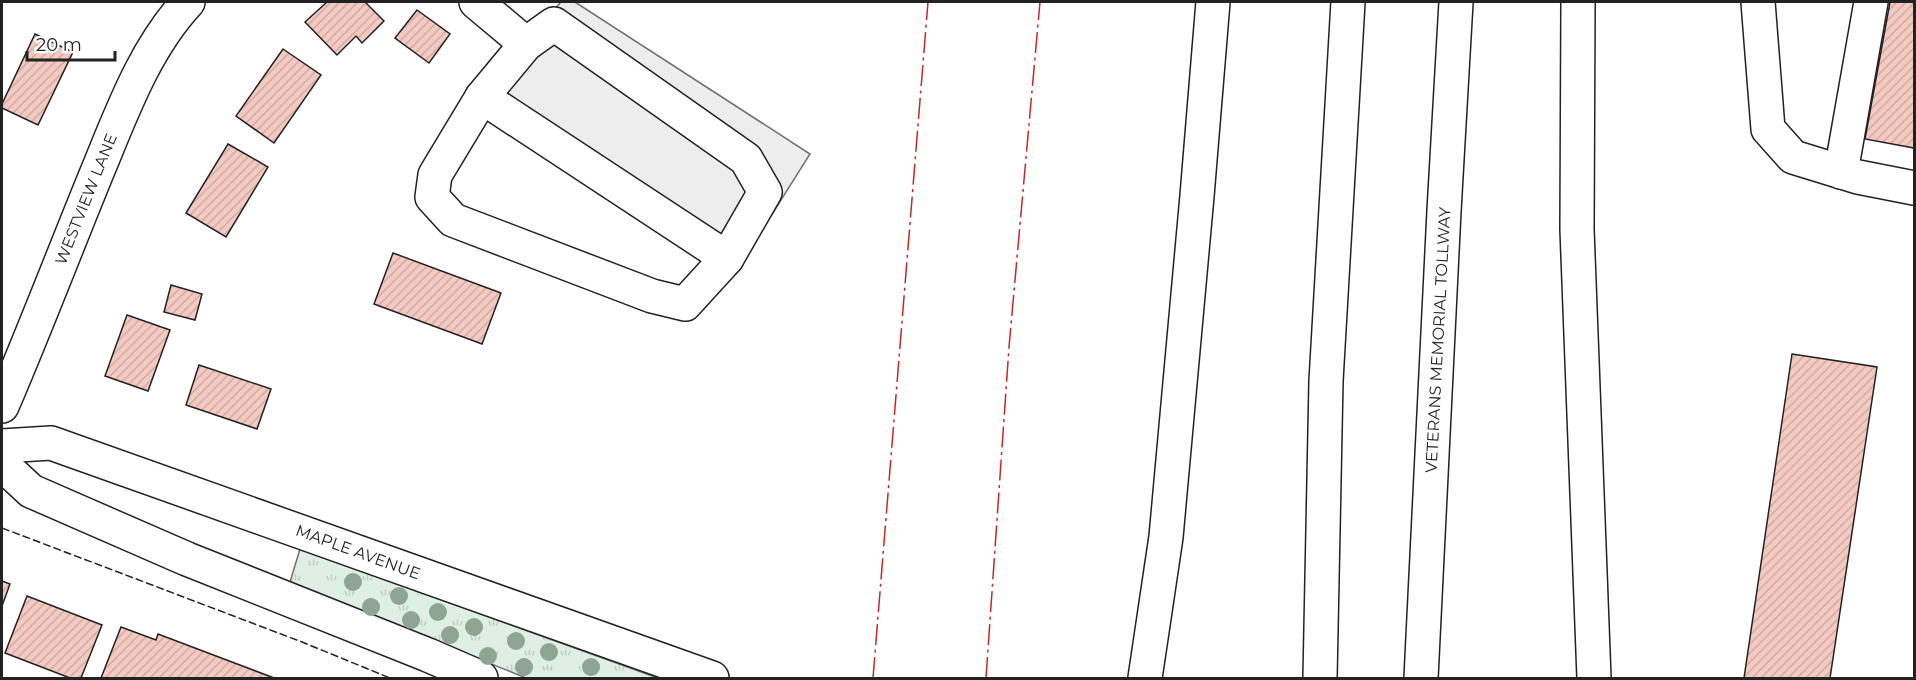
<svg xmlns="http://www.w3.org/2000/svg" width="1916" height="680" font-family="Montserrat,sans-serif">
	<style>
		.grass { fill: url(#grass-tufts); stroke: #6f6f6f; stroke-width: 1.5 }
		.parking { fill: #ededed; stroke: #6f6f6f; stroke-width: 1.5 }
		.building { fill: url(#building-hatch); stroke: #222; stroke-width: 1.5 }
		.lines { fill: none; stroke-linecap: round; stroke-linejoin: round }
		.minor-casing { stroke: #222; stroke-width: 36 }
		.major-casing { stroke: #222; stroke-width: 36 }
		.highway-casing { stroke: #222; stroke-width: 36 }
		.minor { stroke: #fff; stroke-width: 33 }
		.major { stroke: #fff; stroke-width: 33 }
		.highway { stroke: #fff; stroke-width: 33 }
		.fence { stroke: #222; stroke-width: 1.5; stroke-dasharray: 8 3; stroke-linecap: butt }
		.power { stroke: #c62828; stroke-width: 1.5; stroke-dasharray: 21 4.5 3 4.5; stroke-linecap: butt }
		.tree { fill: #8da692 }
		.labels { text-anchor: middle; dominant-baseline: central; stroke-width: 4.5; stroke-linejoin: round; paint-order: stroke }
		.street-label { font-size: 16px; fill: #222; stroke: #fff }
	</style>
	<defs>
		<pattern id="grass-tufts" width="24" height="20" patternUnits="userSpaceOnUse" patternTransform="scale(1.5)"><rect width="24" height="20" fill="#e0efe3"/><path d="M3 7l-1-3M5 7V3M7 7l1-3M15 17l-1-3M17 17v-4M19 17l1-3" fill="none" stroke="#c0cdc2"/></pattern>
		<pattern id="building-hatch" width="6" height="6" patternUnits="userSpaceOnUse" patternTransform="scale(1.5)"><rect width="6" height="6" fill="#f3c9c0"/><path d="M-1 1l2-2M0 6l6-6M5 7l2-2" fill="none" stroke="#d0aca5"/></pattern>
	</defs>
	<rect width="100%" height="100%" fill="#fff"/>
	<polygon class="grass" points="300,549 658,678 526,678 290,582"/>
	<polygon class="parking" points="561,2 575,2 810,154 733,276 473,98"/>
	<g class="building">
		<polygon points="327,2 365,2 384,21 362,43 356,36 337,55 305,22"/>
		<polygon points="1890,2 1914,2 1914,148 1865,139"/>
		<polygon points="417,10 450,34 429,63 395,38"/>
		<polygon points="35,34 73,52 38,125 2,108 2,104"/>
		<polygon points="283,49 321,75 274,143 236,116"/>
		<polygon points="228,144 268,167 226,237 186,213"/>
		<polygon points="393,253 501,293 482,344 374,304"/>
		<polygon points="171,285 202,294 195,320 164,312"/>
		<polygon points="127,315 170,330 148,391 105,376"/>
		<polygon points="1792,354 1877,367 1830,678 1744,678"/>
		<polygon points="199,365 271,389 257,429 186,405"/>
		<polygon points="2,581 10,584 2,606"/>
		<polygon points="27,596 102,625 81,678 70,678 5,653"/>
		<polygon points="121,627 156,640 158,634 274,678 101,678"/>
	</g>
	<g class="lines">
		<g class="minor-casing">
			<g id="minor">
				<polyline points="476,2 526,44"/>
				<polyline points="1758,2 1768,129 1793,157 1858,177 1914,188"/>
				<polygon points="554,24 746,159 765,192 727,258 685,304 652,296 453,220 432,197 435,175 482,97 526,44"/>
				<polyline points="482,97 727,258"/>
				<polyline points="1841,172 1871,2"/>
				<path d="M2 406C36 327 67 245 100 165 123 109 146 47 188 2"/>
			</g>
		</g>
		<g class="major-casing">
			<g id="major">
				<polyline points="2,446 51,443 712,678"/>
				<polyline points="2,464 31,491 187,559 428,655 481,678"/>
			</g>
		</g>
		<g class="highway-casing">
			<g id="highway">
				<polyline points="1578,2 1577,229 1594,678"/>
				<polyline points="1145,678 1166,537 1197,196 1213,2"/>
				<polyline points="1320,678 1326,381 1348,2"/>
				<polyline points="1421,678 1444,211 1456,2"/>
			</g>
		</g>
		<use href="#minor" class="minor"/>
		<use href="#major" class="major"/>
		<use href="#highway" class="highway"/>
		<polyline class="fence" points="2,528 302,642 390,678"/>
		<g class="power">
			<polyline points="873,678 928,2"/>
			<polyline points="986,678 1009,347 1040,2"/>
		</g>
	</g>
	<g class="tree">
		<circle cx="353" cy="582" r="9"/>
		<circle cx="399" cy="596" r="9"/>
		<circle cx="371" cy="607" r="9"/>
		<circle cx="438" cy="612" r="9"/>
		<circle cx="411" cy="620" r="9"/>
		<circle cx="474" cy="627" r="9"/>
		<circle cx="450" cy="635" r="9"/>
		<circle cx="516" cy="641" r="9"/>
		<circle cx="549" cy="652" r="9"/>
		<circle cx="488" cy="656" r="9"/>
		<circle cx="524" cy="667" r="9"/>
		<circle cx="591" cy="667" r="9"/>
	</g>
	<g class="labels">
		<g class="street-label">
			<text transform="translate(86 199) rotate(-68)">WESTVIEW LANE</text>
			<text transform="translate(1438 340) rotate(-87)">VETERANS MEMORIAL TOLLWAY</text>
			<text transform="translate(358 552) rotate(20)">MAPLE AVENUE</text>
		</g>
	</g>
	<rect width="1916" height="680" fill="none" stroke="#222222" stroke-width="6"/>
	<path d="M27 51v9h88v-9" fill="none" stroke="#222222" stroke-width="3"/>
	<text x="36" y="51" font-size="18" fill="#222222" stroke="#ffffff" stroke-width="4.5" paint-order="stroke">20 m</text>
</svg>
